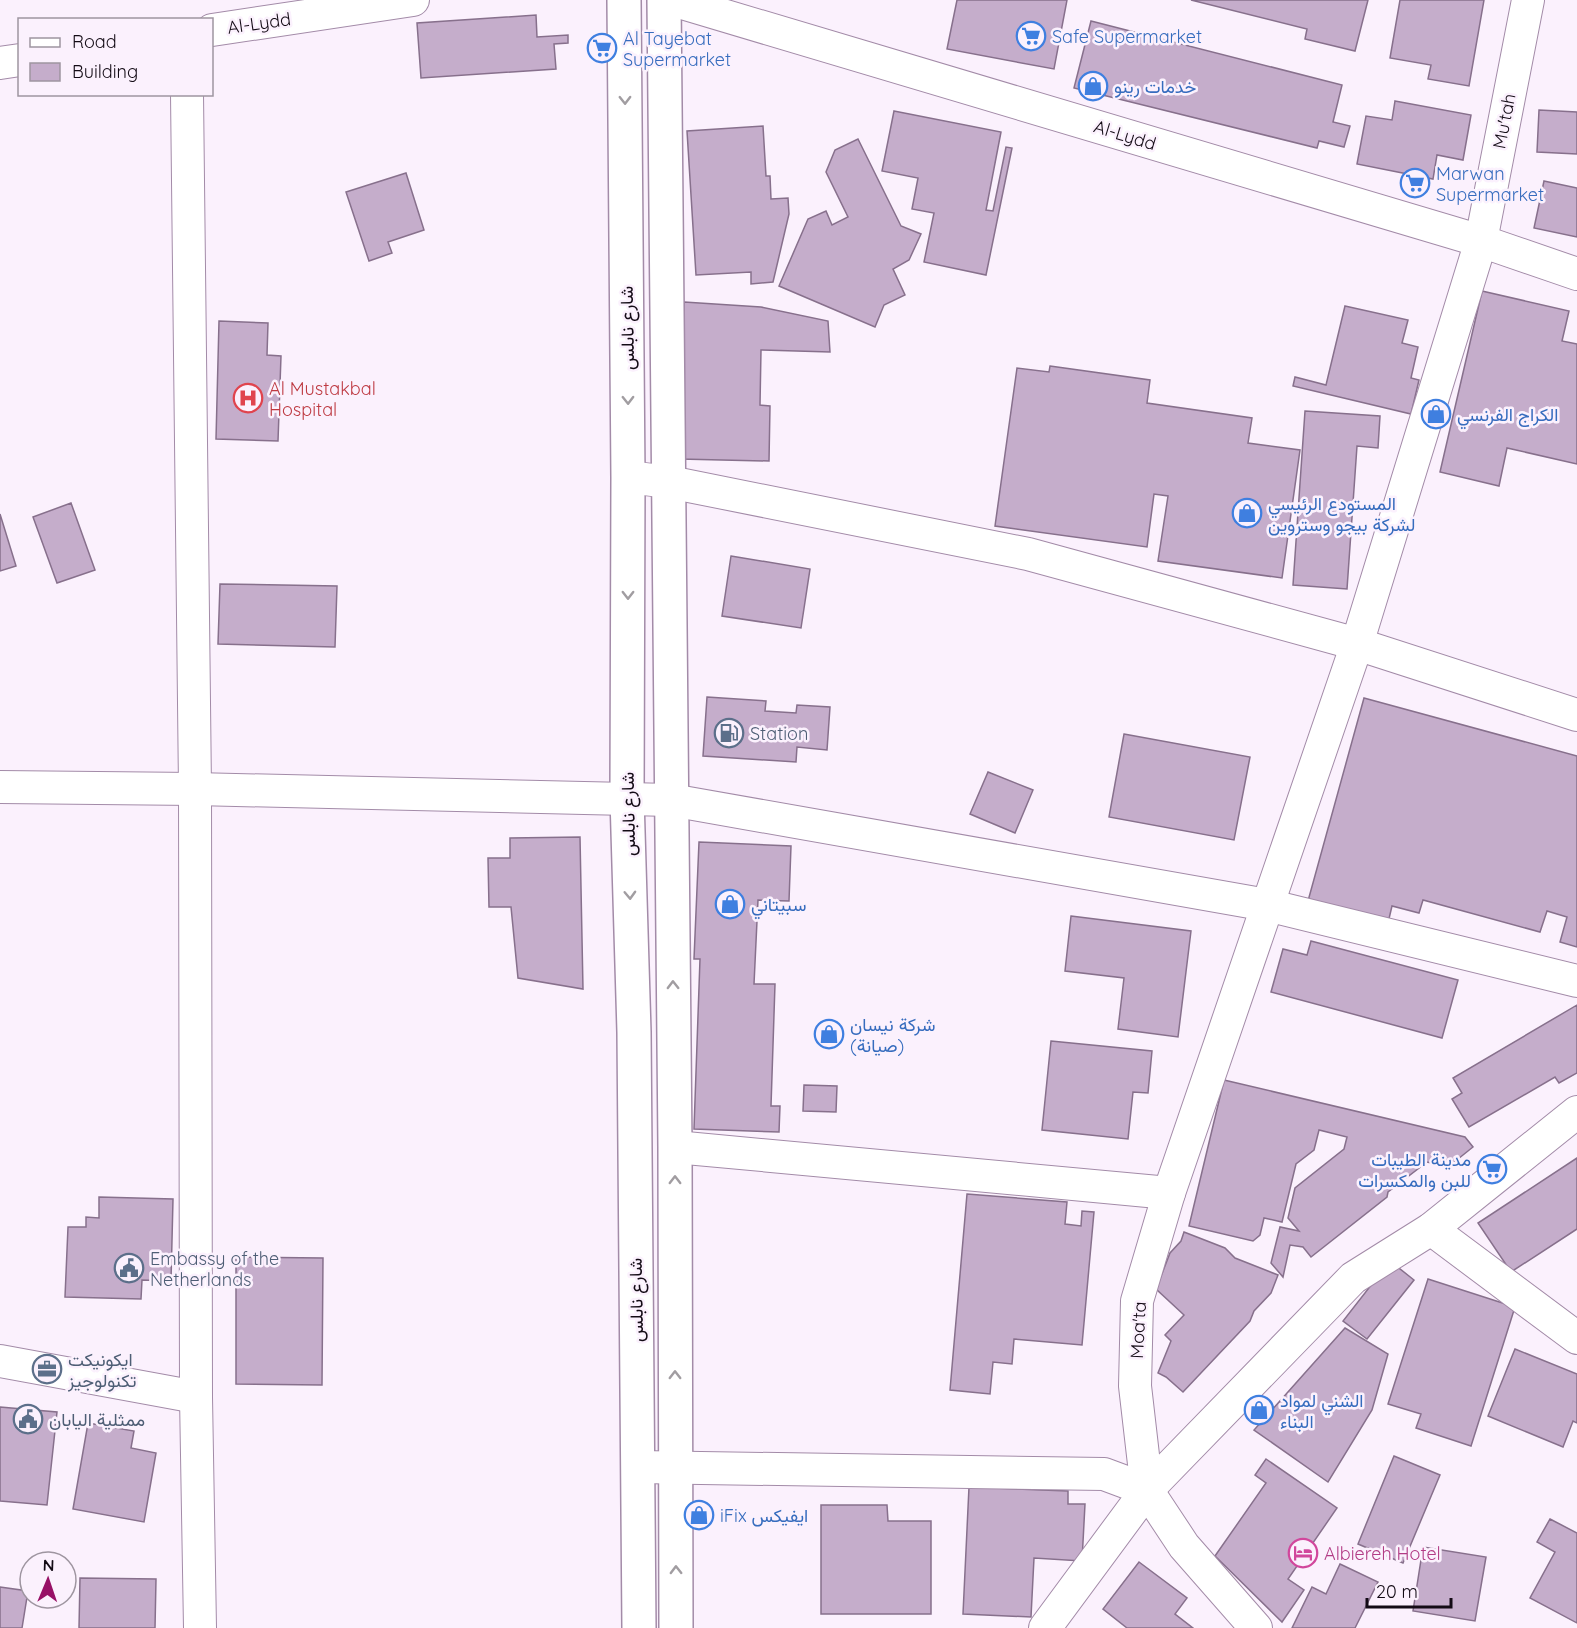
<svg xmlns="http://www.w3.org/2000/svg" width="1577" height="1628" font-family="Quicksand,Vazirmatn,sans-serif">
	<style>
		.building { fill: #c5adcb; stroke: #87708c; stroke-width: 1.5 }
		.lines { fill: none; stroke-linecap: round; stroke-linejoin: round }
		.street-casing { stroke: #a38ba8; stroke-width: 34 }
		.secondary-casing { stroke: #a38ba8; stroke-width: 36 }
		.street { stroke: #fff; stroke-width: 32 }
		.secondary { stroke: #fff; stroke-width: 33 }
		.oneway { stroke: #a19da1 }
		.labels { text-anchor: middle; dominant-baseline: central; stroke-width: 5; stroke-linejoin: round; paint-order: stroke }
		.street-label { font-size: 18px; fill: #130b15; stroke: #fbf1fd }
		.shop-label { font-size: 18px; fill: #366cbe; stroke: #fbf1fd; text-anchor: start }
		.health-label { font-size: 18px; fill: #be3a42; stroke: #fbf1fd; text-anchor: start }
		.service-label { font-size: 18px; fill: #4e5e75; stroke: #fbf1fd; text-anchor: start }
		.hotel-label { font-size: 18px; fill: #b23c85; stroke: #fbf1fd; text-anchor: start }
	</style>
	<rect width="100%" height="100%" fill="#fbf1fd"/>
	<g class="building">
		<polygon points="957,0 1067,0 1054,69 947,49"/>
		<polygon points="1191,0 1368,0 1355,51 1305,39 1307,29"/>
		<polygon points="1400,0 1484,0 1469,86 1428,79 1431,65 1390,58"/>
		<polygon points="536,15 537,37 568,35 568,43 554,44 556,69 421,78 417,23"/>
		<polygon points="1091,21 1342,85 1333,122 1350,126 1344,147 1319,141 1317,148 1074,88"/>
		<polygon points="1395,101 1471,115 1463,160 1437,155 1433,179 1357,164 1366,116 1392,120"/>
		<polygon points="1539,110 1577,112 1577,154 1537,152"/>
		<polygon points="894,111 1001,132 986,210 993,211 1006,147 1012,148 986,275 924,262 934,213 912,209 918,178 882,171"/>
		<polygon points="763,126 766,176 770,176 771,199 788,198 789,214 773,282 751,284 751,272 696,275 687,131"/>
		<polygon points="858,139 901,226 921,234 909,260 893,269 905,295 884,305 875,327 779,286 808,219 826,211 832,225 848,217 826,172 835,150"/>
		<polygon points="406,173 424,230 388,242 392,253 369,261 346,192"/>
		<polygon points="1544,181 1577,188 1577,237 1534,228"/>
		<polygon points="1482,291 1569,311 1562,341 1577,344 1577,464 1507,448 1499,486 1440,472"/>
		<polygon points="684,302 761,307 828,321 830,352 761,350 760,405 770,406 769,461 680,459"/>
		<polygon points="1345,306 1408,320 1402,343 1418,347 1411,378 1419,380 1411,414 1293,386 1295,377 1326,385"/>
		<polygon points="219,321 268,323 267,355 281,356 278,441 216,439"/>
		<polygon points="1050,366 1150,380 1147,403 1252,418 1248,443 1300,450 1282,578 1158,561 1168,496 1154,494 1147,547 995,526 1017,368 1049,372"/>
		<polygon points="1305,411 1380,416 1378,448 1357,446 1347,589 1293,585"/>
		<polygon points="71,503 95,570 57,583 33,517"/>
		<polygon points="0,514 16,566 0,571"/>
		<polygon points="731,556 810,569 801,628 722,616"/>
		<polygon points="220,584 337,586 335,647 218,644"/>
		<polygon points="707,697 766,701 765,711 796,713 797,705 830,707 827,750 797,747 796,762 703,756"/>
		<polygon points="1364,698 1577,756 1577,947 1560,942 1567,917 1547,911 1540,932 1423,900 1419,913 1392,906 1388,923 1308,901"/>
		<polygon points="1124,734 1250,757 1234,840 1109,817"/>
		<polygon points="988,772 1033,790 1015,833 970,814"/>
		<polygon points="580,837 583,989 518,978 511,907 489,907 488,858 510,858 510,838"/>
		<polygon points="699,842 791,846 789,901 758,900 754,984 775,984 771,1106 780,1106 779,1132 694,1129 700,959 694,959"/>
		<polygon points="1071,916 1191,931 1178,1037 1118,1029 1124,978 1065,971"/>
		<polygon points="1311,941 1458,980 1442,1038 1271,992 1283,949 1307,955"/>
		<polygon points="1577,1005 1577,1073 1559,1083 1555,1077 1469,1127 1452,1099 1462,1093 1453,1078"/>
		<polygon points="1051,1041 1152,1051 1148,1093 1133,1092 1128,1139 1042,1130"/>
		<polygon points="1224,1080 1465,1137 1473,1147 1448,1167 1427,1162 1388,1192 1387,1197 1311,1257 1303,1247 1290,1245 1283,1277 1271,1263 1280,1227 1299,1231 1288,1218 1295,1188 1344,1149 1347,1137 1319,1130 1314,1150 1296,1164 1282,1222 1264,1218 1260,1235 1253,1241 1189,1226"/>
		<polygon points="804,1085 837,1086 836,1112 803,1111"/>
		<polygon points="1577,1158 1577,1229 1511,1272 1478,1223"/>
		<polygon points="967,1194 1067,1202 1065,1224 1081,1226 1082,1211 1094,1212 1082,1345 1014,1339 1012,1364 993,1362 990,1394 950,1390"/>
		<polygon points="99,1197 173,1199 171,1281 142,1280 141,1299 65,1297 68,1227 86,1227 86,1217 99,1218"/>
		<polygon points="1184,1232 1225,1248 1235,1258 1278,1275 1271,1293 1254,1311 1250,1321 1183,1392 1166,1377 1158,1373 1171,1341 1165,1335 1184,1315 1156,1289 1170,1253 1181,1241"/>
		<polygon points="236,1257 323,1258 322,1385 236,1384"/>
		<polygon points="1390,1261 1414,1280 1367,1339 1343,1321"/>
		<polygon points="1428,1279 1515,1307 1471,1446 1416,1428 1421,1414 1388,1404"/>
		<polygon points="1345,1328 1388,1354 1372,1410 1328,1482 1254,1430"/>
		<polygon points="1515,1349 1577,1374 1577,1423 1573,1421 1563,1447 1488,1416"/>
		<polygon points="0,1407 57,1412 47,1505 0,1501"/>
		<polygon points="88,1423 134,1431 131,1448 156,1453 144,1522 73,1509"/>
		<polygon points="1394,1456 1440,1475 1403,1563 1358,1544"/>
		<polygon points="1266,1459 1337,1508 1288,1579 1304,1590 1282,1622 1215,1556 1266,1483 1255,1475"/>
		<polygon points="969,1487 1068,1491 1068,1504 1085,1504 1082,1561 1034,1558 1031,1617 963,1614"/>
		<polygon points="821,1505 887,1505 888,1521 931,1521 931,1614 821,1614"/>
		<polygon points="1550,1519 1577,1533 1577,1623 1530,1598 1555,1552 1537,1542"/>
		<polygon points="1423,1547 1486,1557 1475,1621 1413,1611"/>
		<polygon points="1139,1562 1187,1598 1175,1614 1193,1628 1127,1628 1103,1609"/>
		<polygon points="1340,1564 1378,1582 1355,1628 1292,1628 1312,1587 1326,1594"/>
		<polygon points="80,1578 156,1579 155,1628 79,1628"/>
		<polygon points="0,1587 28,1591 22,1628 0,1628"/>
	</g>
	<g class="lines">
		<g class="street-casing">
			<g id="street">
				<polyline points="672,0 1481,241 1577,274"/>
				<polyline points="212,30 413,0"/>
				<polyline points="0,63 20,60"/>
				<polyline points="187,94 195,789 196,1397 200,1628"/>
				<polyline points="628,477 669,482 1028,554 1357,644 1577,715"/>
				<polyline points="0,787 195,789 671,800 1267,905 1577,981"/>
				<polyline points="675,1147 1169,1193"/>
				<polyline points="1431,1229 1577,1338"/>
				<polyline points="0,1361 196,1397"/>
				<polyline points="638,1467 1104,1474 1147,1490"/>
				<polyline points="1045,1628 1147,1490 1353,1278 1431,1229 1577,1112"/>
				<polyline points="1256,1628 1184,1546 1147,1490 1135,1386 1137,1301 1169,1193 1357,644 1481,241 1528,0"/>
			</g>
		</g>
		<g class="secondary-casing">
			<g id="secondary">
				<polyline points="624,0 628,477 627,798 634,1032 639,1628"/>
				<polyline points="664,0 675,1147 676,1628"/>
			</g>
		</g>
		<use href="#street" class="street"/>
		<use href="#secondary" class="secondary"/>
	</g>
	<defs><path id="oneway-chevron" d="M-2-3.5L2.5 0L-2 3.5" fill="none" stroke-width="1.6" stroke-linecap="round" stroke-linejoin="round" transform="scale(1.5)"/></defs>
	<g class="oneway">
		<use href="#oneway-chevron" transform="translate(625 100) rotate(89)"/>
		<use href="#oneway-chevron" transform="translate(628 400) rotate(89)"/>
		<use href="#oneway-chevron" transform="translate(628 595) rotate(90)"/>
		<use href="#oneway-chevron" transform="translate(630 895) rotate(88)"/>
		<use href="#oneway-chevron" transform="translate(673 985) rotate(-91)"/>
		<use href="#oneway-chevron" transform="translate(675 1180) rotate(-90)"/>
		<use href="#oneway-chevron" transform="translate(675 1375) rotate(-90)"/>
		<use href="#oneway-chevron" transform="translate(676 1570) rotate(-91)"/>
	</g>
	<defs>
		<g id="supermarket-ring" transform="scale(1.5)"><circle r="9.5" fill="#fbf1fd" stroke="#3f7fe0" stroke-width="1.5"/><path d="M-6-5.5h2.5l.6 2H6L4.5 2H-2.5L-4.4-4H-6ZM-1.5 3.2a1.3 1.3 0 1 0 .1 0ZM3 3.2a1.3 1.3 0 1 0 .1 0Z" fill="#3f7fe0"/></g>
		<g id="shop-ring" transform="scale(1.5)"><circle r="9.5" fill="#fbf1fd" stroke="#3f7fe0" stroke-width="1.5"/><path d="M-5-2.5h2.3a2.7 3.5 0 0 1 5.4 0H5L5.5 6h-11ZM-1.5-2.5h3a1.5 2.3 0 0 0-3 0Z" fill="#3f7fe0"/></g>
		<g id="hospital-ring" transform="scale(1.5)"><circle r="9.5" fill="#fbf1fd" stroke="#e0444e" stroke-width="1.5"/><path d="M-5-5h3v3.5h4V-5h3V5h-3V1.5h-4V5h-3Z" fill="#e0444e"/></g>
		<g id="fuel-ring" transform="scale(1.5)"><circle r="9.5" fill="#fbf1fd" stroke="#5c6f8a" stroke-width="1.5"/><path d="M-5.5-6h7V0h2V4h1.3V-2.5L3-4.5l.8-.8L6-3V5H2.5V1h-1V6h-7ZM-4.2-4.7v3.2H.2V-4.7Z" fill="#5c6f8a"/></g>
		<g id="civic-ring" transform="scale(1.5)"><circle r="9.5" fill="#fbf1fd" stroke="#5c6f8a" stroke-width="1.5"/><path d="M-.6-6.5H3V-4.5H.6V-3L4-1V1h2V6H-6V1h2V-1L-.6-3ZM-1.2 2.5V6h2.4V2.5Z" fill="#5c6f8a"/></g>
		<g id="office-ring" transform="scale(1.5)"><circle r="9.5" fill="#fbf1fd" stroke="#5c6f8a" stroke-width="1.5"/><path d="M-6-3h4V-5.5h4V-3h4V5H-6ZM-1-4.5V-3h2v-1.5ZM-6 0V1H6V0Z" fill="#5c6f8a"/></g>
		<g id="hotel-ring" transform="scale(1.5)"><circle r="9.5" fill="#fbf1fd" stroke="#d1479c" stroke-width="1.5"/><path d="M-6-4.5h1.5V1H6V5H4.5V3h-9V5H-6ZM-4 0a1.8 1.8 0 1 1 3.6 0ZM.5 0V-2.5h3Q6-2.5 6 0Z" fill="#d1479c"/></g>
	</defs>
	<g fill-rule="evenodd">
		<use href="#supermarket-ring" x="1031" y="36"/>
		<use href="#supermarket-ring" x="602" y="48"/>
		<use href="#shop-ring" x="1093" y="86"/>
		<use href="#supermarket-ring" x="1415" y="183"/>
		<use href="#hospital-ring" x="248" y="398"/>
		<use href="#shop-ring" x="1436" y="414"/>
		<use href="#shop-ring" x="1247" y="513"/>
		<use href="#fuel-ring" x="729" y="733"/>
		<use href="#shop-ring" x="730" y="904"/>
		<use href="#shop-ring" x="829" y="1034"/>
		<use href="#supermarket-ring" x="1492" y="1169"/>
		<use href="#civic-ring" x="129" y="1268"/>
		<use href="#office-ring" x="47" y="1369"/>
		<use href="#shop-ring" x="1259" y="1410"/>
		<use href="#civic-ring" x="28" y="1419"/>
		<use href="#shop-ring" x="699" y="1515"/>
		<use href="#hotel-ring" x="1303" y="1553"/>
	</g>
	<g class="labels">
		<g class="street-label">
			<text transform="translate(259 23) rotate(-8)">Al-Lydd</text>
			<text transform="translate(1504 121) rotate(-79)">Mu'tah</text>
			<text transform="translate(1125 135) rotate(17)">Al-Lydd</text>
			<text transform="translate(627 328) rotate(-91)">شارع نابلس</text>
			<text transform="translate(628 814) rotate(-91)">شارع نابلس</text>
			<text transform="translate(636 1300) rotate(-91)">شارع نابلس</text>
			<text transform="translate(1138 1330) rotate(-87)">Moa'ta</text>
		</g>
		<g class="shop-label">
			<text x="1052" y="36">Safe Supermarket</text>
			<text x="623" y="38">Al Tayebat<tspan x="623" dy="21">Supermarket</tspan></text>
			<text x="1114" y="86">خدمات رينو</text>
			<text x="1436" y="173">Marwan<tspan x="1436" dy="21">Supermarket</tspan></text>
			<text x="1457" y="414">الكراج الفرنسي</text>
			<text x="1268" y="503">المستودع الرئيسي<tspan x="1268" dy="21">لشركة بيجو وستروين</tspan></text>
			<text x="751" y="904">سبيتاني</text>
			<text x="850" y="1024">شركة نيسان<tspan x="850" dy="21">(صيانة)</tspan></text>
			<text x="1471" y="1159" text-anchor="end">مدينة الطيبات<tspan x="1471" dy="21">للبن والمكسرات</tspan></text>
			<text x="1280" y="1400">الشني لمواد<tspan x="1280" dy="21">البناء</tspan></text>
			<text x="720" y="1515">iFix ايفيكس</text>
		</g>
		<g class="health-label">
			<text x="269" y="388">Al Mustakbal<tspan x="269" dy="21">Hospital</tspan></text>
		</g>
		<g class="service-label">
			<text x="750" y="733">Station</text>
			<text x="150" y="1258">Embassy of the<tspan x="150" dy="21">Netherlands</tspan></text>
			<text x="68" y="1359">ايكونيكت<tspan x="68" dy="21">تكنولوجيز</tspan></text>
			<text x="49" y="1419">ممثلية اليابان</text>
		</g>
		<g class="hotel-label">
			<text x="1324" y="1553">Albiereh Hotel</text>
		</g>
	</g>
	<rect x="18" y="18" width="195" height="78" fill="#fbf1fd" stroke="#9e95a0" stroke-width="1.5"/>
	<rect x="30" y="38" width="30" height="9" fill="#ffffff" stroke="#9e95a0" stroke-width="1.5"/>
	<text x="72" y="48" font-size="18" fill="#130b15">Road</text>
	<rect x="30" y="63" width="30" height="18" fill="#c5adcb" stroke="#9e95a0" stroke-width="1.5"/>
	<text x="72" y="78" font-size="18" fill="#130b15">Building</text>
	<g transform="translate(48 1580) rotate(2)"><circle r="28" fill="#fbf1fd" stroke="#9e95a0" stroke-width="1.5"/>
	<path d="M0-4.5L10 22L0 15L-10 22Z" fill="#971066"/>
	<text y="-9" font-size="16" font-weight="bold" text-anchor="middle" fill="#130b15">N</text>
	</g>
	<path d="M1367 1598v9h84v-9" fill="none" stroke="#130b15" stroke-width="3"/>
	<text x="1376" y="1598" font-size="18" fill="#130b15" stroke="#fbf1fd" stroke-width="4.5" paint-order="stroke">20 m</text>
</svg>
